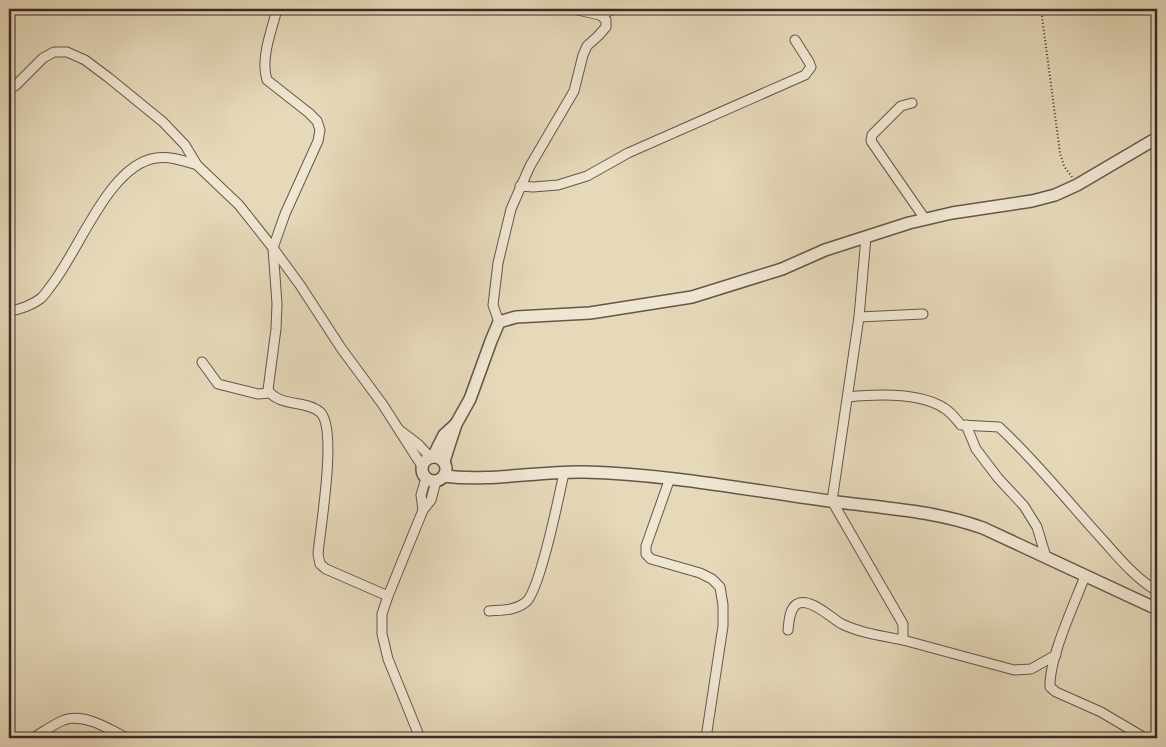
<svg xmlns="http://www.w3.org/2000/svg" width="1166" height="747" font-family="'IM FELL Double Pica',serif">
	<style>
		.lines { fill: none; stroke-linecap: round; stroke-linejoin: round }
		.minor-casing { stroke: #64564a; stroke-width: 11 }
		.tertiary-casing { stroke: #64564a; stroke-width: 14 }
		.path { stroke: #382b25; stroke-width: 2; stroke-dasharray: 1 2.5; stroke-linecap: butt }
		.minor { stroke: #efe6d2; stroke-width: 9 }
		.tertiary { stroke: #efe6d2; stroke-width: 11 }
	</style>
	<rect width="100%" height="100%" fill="#e6d9ba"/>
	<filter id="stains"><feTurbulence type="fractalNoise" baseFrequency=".004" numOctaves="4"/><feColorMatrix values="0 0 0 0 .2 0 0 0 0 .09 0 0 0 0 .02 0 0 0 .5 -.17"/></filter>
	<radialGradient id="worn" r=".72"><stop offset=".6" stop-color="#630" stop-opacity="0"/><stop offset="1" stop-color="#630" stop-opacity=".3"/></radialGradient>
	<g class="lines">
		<g class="minor-casing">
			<g id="minor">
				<path d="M277 9C272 30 260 58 267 80L309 113 317 121 320 130 318 141 285 214 273 248 277 304 276 329 268 390C279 407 306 400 320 412 338 428 320 529 318 554L320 564 326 569 388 596"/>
				<polyline points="600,15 614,9"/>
				<polyline points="9,87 15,86 43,58 54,52 67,52 85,60 109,78 163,122 185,145 197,165 239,205 273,248 300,285 341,348 383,405 422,466"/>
				<polyline points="912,103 901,106 872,135 871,141 925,219"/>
				<polyline points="520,186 533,187 558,185 587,176 628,153 805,75 811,67 809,62 795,40"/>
				<path d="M9 311C19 310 32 305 40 299 44 296 47 291 50 287 79 252 108 165 156 158 171 156 184 161 197 165"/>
				<polyline points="859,317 923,314"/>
				<polyline points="499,322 493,305 498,263 511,209 530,166 574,91 583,55 587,46 598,36 606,27 606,20 600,15 573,9"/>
				<polyline points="202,362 218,384 258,394 270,393"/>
				<path d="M848 397C877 394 919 392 944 408 951 412 956 419 961 425L999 427C1036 461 1068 502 1102 539 1119 558 1135 578 1157 591"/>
				<polyline points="966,425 976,449 998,478 1024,506 1037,527 1046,557"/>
				<polyline points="401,431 418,444 430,457"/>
				<polyline points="670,478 646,546 646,554 651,559 700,573 712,579 720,587 723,605 723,626 706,738"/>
				<polyline points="423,510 421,495 426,478"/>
				<path d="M1085 576C1074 605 1049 658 1050 687L1056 692 1101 712 1145 738"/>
				<path d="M489 611C501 610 515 611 526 602 540 590 559 496 564 473"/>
				<path d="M788 630C789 622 789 609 797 604 810 597 831 618 842 624 860 633 883 636 903 640V624L832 501 859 317 866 237"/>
				<polyline points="903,640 1014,670 1031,669 1056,655"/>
				<path d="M33 738C43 732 54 724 64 720 85 713 109 729 127 738"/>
				<polyline points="420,738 388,659 382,634 382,614 388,596 423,510 431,500 436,481"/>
			</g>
		</g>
		<g class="tertiary-casing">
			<g id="tertiary">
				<circle cx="434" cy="469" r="12"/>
				<polyline points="433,457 444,435 456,424 470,399 491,341 499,322 516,317 590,313 692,297 782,269 825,250 909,223 952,213 1032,201 1055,195 1077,185 1157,138"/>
				<polyline points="444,461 456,424"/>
				<path d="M444 476C491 482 538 471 584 472 667 474 748 490 830 501 881 508 933 510 983 528L1157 609"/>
			</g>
		</g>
		<polyline class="path" points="1041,9 1060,153 1064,166 1072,177"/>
		<use href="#minor" class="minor"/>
		<use href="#tertiary" class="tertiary"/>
	</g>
	<rect width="1166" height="747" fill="none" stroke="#e6d9ba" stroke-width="30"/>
	<rect x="10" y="10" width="1146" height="727" fill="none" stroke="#382b25" stroke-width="2.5"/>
	<rect x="15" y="15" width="1136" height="717" fill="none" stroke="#382b25"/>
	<rect width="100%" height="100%" filter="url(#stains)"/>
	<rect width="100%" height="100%" fill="url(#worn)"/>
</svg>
